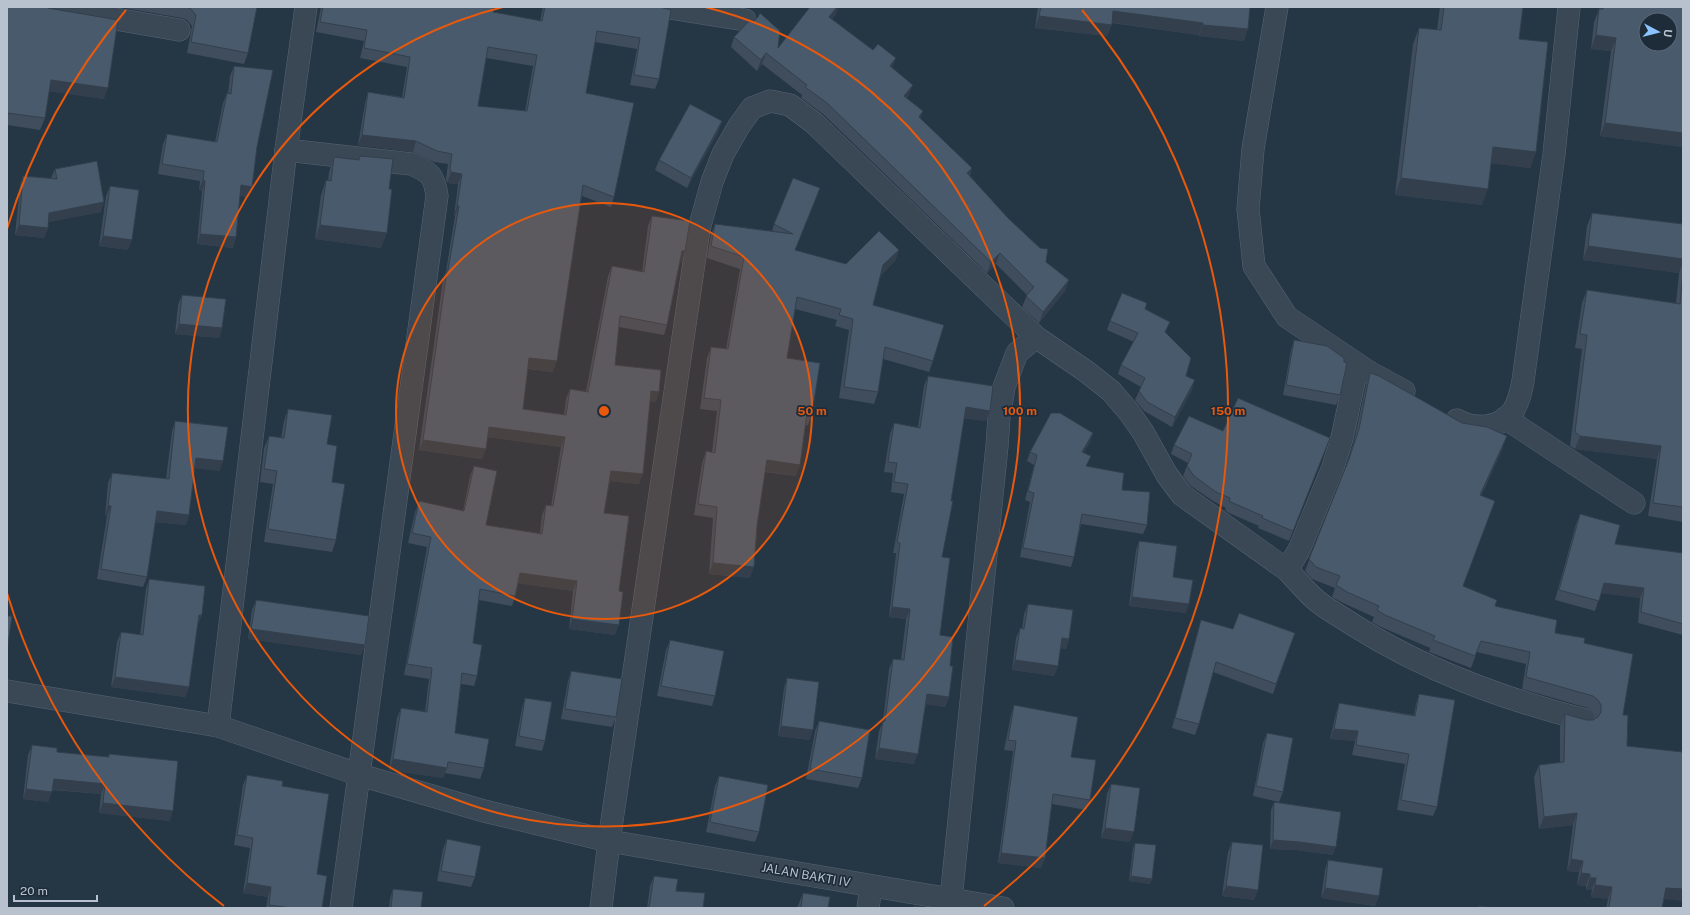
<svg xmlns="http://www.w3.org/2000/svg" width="1690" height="915" font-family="'Public Sans',sans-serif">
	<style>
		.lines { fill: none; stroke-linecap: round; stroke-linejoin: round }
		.minor-casing { stroke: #586572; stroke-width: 23 }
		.minor { stroke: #3a4755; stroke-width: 22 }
		.wall { fill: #3f4d5d; fill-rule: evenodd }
		.shaded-wall { fill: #333f4c }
		.building { fill: #495a6c; stroke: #333f4c; fill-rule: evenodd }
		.ring { fill: none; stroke: #e8590c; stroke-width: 2 }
		.labels { text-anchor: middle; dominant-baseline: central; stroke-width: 3.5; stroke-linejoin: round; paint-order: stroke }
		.street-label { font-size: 12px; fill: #b7c2ce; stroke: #1e2c3a }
		.centre { fill: #e8590c; stroke: #1e2c3a; stroke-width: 2 }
		.ring-label { font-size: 12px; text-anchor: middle; font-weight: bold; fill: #e8590c; stroke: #1e2c3a; stroke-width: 3.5; stroke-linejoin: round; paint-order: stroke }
	</style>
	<rect width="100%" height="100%" fill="#253645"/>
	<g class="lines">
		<g class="minor-casing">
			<g id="minor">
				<polyline points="46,7 179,30"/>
				<polyline points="663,7 745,20"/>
				<polyline points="1277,7 1253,149 1248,209 1254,266 1287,317 1369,372"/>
				<path d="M286 150 411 164C430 172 434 175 437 196L341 908"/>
				<polyline points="1505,418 1634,503"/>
				<path d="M1457 420C1475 430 1500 429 1513 411 1519 402 1521 391 1523 381L1554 154 1569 7"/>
				<path d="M1287 570C1297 580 1306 592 1317 601 1328 610 1343 618 1355 626 1426 671 1504 699 1585 720"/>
				<polyline points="7,691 218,726 360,775 484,811 609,841 1003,908"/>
				<polyline points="218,726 286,150 306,7"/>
				<polyline points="951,899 997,446 999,417 1004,387 1017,353 1036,337"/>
				<polyline points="601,908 609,841 699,229 712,182 723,154 739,126 752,108 770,101 790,105 814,123 1036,337 1087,372 1111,391 1129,412 1143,432 1167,475 1182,495 1287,570 1299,550 1333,467 1342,438 1355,377 1362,372 1369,372 1404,391"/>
				<polyline points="868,908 871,886"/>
			</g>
		</g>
		<use href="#minor" class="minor"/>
	</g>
	<g class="wall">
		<polygon points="7,7 104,99 49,91 45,118 40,130 7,125"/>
		<polygon points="119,7 257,7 248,53 244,64 187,53 192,26 187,20 182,18"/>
		<path d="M321 7H494L493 12 540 21 543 7H660L659 79 655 89 630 85 637 49 595 42 586 93 614 197 611 207 582 196 553 372 528 369 523 409 564 415 566 399 570 389 586 391 608 276 612 266 642 272 648 226 652 216 682 262 680 261 667 325 664 335 619 327 615 365 656 402 650 401 639 484 610 481 604 513 619 591 615 635 569 629 573 591 518 583 515 596 512 606 479 600 473 643 477 676 474 686 461 684 455 733 484 768 480 779 445 773 443 778 389 770 397 718 401 708 425 711 429 679 404 675 427 547 408 543 415 512 419 501 463 511 470 476 474 466 486 525 540 533 542 515 546 505 551 506 561 447 487 437 482 459 419 450 443 280 446 271 455 216H454L458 184 447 183 446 179 448 164 434 162 413 152 358 145 365 103 368 92 402 97 407 67 360 58 364 41 316 32ZM486 58 533 66 525 111 478 106Z"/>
		<polygon points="1038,7 1250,7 1244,41 1199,36 1199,35 1112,23 1107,36 1035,28"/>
		<polygon points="1440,7 1523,7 1519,39 1536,152 1530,168 1491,163 1482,205 1395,195 1413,44 1419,28 1437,30"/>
		<polygon points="1600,7 1683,7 1683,147 1600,136 1611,51 1591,49 1594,22"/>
		<polygon points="836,14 832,19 893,69 909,95 906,98 921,119 972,168 970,176 1046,262 1069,280 1065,291 1039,323 1022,307 1027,295 996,264 987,273 823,114 801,98 802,95 762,64 757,71 731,47 734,37 778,48"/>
		<polygon points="234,66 257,147 252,187 248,197 240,196 236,237 233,248 197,244 202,191 199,190 200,181 158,174 163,144 167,134 215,142 223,103 227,93 228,94 230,76"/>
		<polygon points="722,121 718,132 687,188 655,170 659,160"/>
		<polygon points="360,156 381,248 315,239 321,195 326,180 328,181 329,172 334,157 358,160"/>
		<polygon points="55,169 101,212 48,222 48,228 44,238 15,235 20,186 23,176 51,178"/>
		<polygon points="110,186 128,250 99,246 106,196"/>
		<polygon points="816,199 795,250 846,264 899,250 895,261 881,275 873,305 933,361 929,372 883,359 878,392 874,404 839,398 849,330 835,326 837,320 795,309 787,358 812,414 808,425 805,425 796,476 765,472 750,578 709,574 713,518 694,515 702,463 706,451 712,452 717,411 700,409 707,358 711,347 726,349 740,269 707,258 711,235 715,224 772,231 774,224"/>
		<polygon points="1592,213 1683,224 1683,522 1648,516 1657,459 1575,449 1570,446 1582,349 1575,348 1582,303 1587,290 1676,303 1679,273 1583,260 1587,226"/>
		<polygon points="182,295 222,328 219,338 175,334 178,305"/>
		<polygon points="1145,309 1166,333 1192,390 1172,427 1144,411 1135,400 1141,387 1118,374 1121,365 1134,342 1107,330 1110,321"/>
		<polygon points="1294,340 1340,395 1336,405 1283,395 1291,350"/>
		<polygon points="1370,373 1503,448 1481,496 1463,587 1495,606 1555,633 1584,643 1623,715 1627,746 1664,900 1662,908 1606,908 1608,899 1591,897 1592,890 1586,890 1586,886 1577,885 1579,872 1567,871 1573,825 1539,829 1534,777 1539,765 1560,762 1560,726 1565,714 1586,720 1593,720 1597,718 1594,712 1588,708 1522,689 1526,664 1477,652 1471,668 1429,652 1430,648 1381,627 1372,622 1374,617 1343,603 1332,597 1335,588 1312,579 1305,571 1346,466 1354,441 1366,385"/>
		<polygon points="928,376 986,421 964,418 942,557 940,635 950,666 949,697 945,707 926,704 914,764 875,759 879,731 883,721 889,669 893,659 901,660 906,619 889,617 896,553 893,553 904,494 891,492 893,473 884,472 890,434 894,423 918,427 924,386"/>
		<polygon points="288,409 327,444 332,482 336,540 332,552 264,542 273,484 260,482 264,448 269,436 281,438 284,421"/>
		<polygon points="175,421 220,471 195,468 189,515 186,525 155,522 147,577 143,587 97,579 107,516 105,516 108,483 112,473 166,479 172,431"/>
		<polygon points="1223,431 1330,438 1289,541 1258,528 1259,526 1229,513 1225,510 1226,508 1213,501 1191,486 1183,476 1188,463 1171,454 1174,445"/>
		<polygon points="1093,433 1090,442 1084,452 1087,466 1122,490 1147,525 1143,534 1081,524 1074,557 1071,567 1020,557 1030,502 1025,500 1034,465 1027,461 1030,452"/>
		<polygon points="1580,514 1615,544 1683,553 1683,635 1638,623 1640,598 1601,593 1595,611 1555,600 1576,524"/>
		<polygon points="1139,541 1173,577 1186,613 1129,606 1136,550"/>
		<polygon points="149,579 202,615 197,625 189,687 185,697 111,687 117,642 121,632 140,635 146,589"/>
		<polygon points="256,600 365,645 361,655 248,639 252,610"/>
		<polygon points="1028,604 1069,639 1066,649 1060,648 1058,666 1054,676 1012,670 1016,638 1020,628 1022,629 1024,614"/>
		<polygon points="1201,620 1233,629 1295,633 1273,694 1213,672 1199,724 1195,735 1172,728 1198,631"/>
		<polygon points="670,640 715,696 712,706 657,696 666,650"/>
		<polygon points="571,671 616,717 612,727 561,719 568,681"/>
		<polygon points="787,678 810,740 778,736 784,688"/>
		<polygon points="1419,694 1437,807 1433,816 1397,810 1405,764 1352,755 1355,741 1330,739 1336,713 1339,703 1414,715 1416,704"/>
		<polygon points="525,698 545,741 542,751 515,746 522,708"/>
		<polygon points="1014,705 1071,757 1090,800 1086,810 1052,804 1045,858 1041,868 998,863 1013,751 1004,750 1011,715"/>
		<polygon points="819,721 862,778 858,788 806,779 815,731"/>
		<polygon points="1267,733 1283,792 1279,802 1253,796 1263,743"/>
		<polygon points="32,745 57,752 108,757 109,754 170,821 99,813 101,794 52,790 48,802 23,799 28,755"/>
		<polygon points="247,775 282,786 317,874 322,908 266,908 268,897 243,893 250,848 234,845 243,785"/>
		<polygon points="719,776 759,832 755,842 706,832 715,786"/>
		<polygon points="1111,784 1130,842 1101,838 1107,794"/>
		<polygon points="1274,802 1333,855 1296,850 1270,849 1271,810"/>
		<polygon points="447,839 475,877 471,887 437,881 443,849"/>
		<polygon points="1232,842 1258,890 1254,900 1222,896 1228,852"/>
		<polygon points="1135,843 1152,879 1150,884 1129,881 1133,848"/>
		<polygon points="1328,860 1379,896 1375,906 1321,898 1325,870"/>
		<polygon points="654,876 676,891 703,908 647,908 650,886"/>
		<polygon points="393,889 421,908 389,908 390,899"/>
		<polygon points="803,893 828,908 797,908"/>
	</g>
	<g class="shaded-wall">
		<polygon points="837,7 838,7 836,14 825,27 829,17"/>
		<polygon points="1113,11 1203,23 1199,35 1109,22"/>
		<polygon points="1039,16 1112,25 1107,36 1035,28"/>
		<polygon points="1203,25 1248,29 1244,41 1199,36"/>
		<polygon points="1596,35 1616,38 1611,51 1591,49"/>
		<polygon points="766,53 762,64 757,71 761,60"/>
		<polygon points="896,58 892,69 890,66"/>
		<polygon points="51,80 108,88 104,99 46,91"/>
		<polygon points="913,85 909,95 900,107 904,96"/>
		<polygon points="923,111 919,122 919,117"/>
		<polygon points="722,121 718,132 687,188 691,178"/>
		<polygon points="1605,123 1683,133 1683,147 1600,136"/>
		<polygon points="362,135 416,141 413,152 358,145"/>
		<polygon points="1493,147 1536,152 1530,168 1487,163"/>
		<polygon points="972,168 968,179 967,173"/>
		<polygon points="451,172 462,174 458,184 447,183"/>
		<polygon points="1401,178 1488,189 1482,205 1395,195"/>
		<polygon points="203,180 205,181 202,191 199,190"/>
		<polygon points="241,185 252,187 248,197 238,195"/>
		<polygon points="820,188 816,199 791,261 795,250"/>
		<polygon points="104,202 101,212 45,223 49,213"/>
		<polygon points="457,206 459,206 455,216 454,216"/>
		<polygon points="19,225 48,228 44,238 15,235"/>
		<polygon points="320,225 387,233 381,248 315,239"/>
		<polygon points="200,234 236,237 233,248 197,244"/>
		<polygon points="103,236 132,240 128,250 99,246"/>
		<polygon points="1588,246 1683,259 1683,262 1679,273 1583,260"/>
		<polygon points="899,250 895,261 879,277 883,265"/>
		<polygon points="682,251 685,251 682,262 679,261"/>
		<polygon points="1000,253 996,264 987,273 991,262"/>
		<polygon points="1069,280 1065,291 1039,323 1043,312"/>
		<polygon points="179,324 222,328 219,338 175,334"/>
		<polygon points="529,358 557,361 553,372 525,368"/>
		<polygon points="1195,380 1192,390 1172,427 1175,417"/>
		<polygon points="651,391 659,392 656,402 647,401"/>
		<polygon points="966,407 990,411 986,421 962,417"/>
		<polygon points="489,427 565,437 561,447 485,437"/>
		<polygon points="1093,433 1090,442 1079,461 1082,452"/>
		<polygon points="1507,436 1503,448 1475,507 1480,495"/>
		<polygon points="1580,436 1661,446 1657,459 1575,449"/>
		<polygon points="423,440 486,449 482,459 419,450"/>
		<polygon points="196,458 223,461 220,471 193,468"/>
		<polygon points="767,460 800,465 796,476 763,471"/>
		<polygon points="611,471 643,474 639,484 608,481"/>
		<polygon points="108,506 111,506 107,516 105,516"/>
		<polygon points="157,511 189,515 186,525 153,522"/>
		<polygon points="713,563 754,567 750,578 709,574"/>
		<polygon points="520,573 577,581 573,591 516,583"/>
		<polygon points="1604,583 1644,588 1640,598 1600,593"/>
		<polygon points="1132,597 1189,604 1186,613 1129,606"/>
		<polygon points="892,607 910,609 906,619 889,617"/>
		<polygon points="199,615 202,615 198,625 195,625"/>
		<polygon points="572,619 619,625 615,635 569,629"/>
		<polygon points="251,629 365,645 361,655 248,639"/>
		<polygon points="1062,638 1069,639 1066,649 1058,648"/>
		<polygon points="1015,660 1058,666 1054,676 1012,670"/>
		<polygon points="115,677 189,687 185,697 111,687"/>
		<polygon points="927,694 949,697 945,707 924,704"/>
		<polygon points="781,726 813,730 810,740 778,736"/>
		<polygon points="1334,729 1358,731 1355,741 1330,739"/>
		<polygon points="879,748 918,754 914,764 875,759"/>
		<polygon points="393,759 447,768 443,778 389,770"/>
		<polygon points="54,779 105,784 101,794 50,789"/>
		<polygon points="26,789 52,792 48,802 23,799"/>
		<polygon points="103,803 173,811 170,821 99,813"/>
		<polygon points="1577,813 1573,825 1539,829 1544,817"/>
		<polygon points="1105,828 1134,832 1130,842 1101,838"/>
		<polygon points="1273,840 1299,842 1336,847 1333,855 1296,850 1270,849"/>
		<polygon points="1001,853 1045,858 1041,868 998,863"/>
		<polygon points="1571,859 1583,861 1579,872 1567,871"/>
		<polygon points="1581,873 1590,874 1586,886 1577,885"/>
		<polygon points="1131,876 1152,879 1150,884 1129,881"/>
		<polygon points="1590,878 1596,878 1592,890 1586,890"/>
		<polygon points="247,883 271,887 268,897 243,893"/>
		<polygon points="1595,885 1612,887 1608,899 1591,897"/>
		<polygon points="1226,886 1258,890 1254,900 1222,896"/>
		<polygon points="1325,888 1379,896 1375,906 1321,898"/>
		<polygon points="1666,888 1683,889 1683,901 1661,899"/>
	</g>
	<g class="building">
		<polygon points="7,7 46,7 48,8 118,20 108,88 51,80 45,118 7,113"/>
		<polygon points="187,7 257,7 248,53 191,42 196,15 191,9"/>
		<path d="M323 7H494L493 12 542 21 545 7H660L671 10 659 79 634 75 640 38 597 31 586 93 634 103 614 197 583 185 557 361 529 358 523 409 566 415 570 389 588 392 612 266 644 272 652 216 690 221 685 251H682L667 325 620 316 615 365 661 370 659 392 651 391 643 474 611 471 604 513 629 516 619 591 623 592 619 625 572 619 577 581 520 573 515 596 480 589 473 643 482 645 477 676 462 673 455 733 489 739 484 768 448 762 447 768 393 759 401 708 427 712 432 668 407 664 431 537 412 533 419 501 464 511 474 466 497 471 486 525 542 534 546 505 553 506 565 437 489 427 486 449 423 440 447 270H448L459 206H457L462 174 451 172 450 169 452 154 437 151 416 141 362 135 368 92 404 98 410 57 364 48 367 30 320 22ZM488 47 537 55 527 111 478 106Z"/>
		<polygon points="810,7 837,7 829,17 873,50 878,44 896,58 890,66 913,85 904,96 923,111 919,117 972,168 967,173 1008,218 1040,248 1048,249 1046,262 1069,280 1043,312 1026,296 1034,287 1000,253 991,262 827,103 805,87 807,85 766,53 761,60 734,37 748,22 754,21 758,17 760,13 780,31 778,48"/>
		<polygon points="1041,7 1250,7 1248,29 1203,25 1203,23 1113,11 1112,25 1039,16"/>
		<polygon points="1444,7 1523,7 1519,39 1548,42 1536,152 1493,147 1488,189 1401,178 1419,28 1441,30"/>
		<path d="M1603 7H1683V133L1605 123 1616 38 1596 35 1599 9H1603ZM1646 20H1670V44H1646Z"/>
		<polygon points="234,66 273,70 257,147 252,187 241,185 236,237 200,234 205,181 203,180 204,171 162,164 167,134 217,142 227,93 231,94"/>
		<polygon points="690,104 722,121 691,178 659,160"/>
		<polygon points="360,156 393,159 389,189 392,189 387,233 320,225 326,180 331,181 334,157 359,160"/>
		<polygon points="97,161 104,202 49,213 48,228 19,225 23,176 57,179 55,169"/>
		<polygon points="793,178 820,188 795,250 846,264 879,231 899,250 883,265 873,305 944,325 933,361 885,347 878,392 844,387 853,319 839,315 841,309 797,297 787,358 820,363 812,414 807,413 800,465 767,460 757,525 754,567 713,563 717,507 698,504 706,451 715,453 721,400 704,398 711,347 728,349 744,257 711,246 715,224 793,234 774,224"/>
		<polygon points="110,186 139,190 132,240 103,236"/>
		<polygon points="1592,213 1683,224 1683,259 1588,246"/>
		<polygon points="1683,272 1683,507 1653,503 1661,446 1580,436 1575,432 1587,335 1580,334 1587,290 1680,304"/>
		<polygon points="1122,293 1147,303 1145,309 1170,322 1165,332 1191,358 1186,376 1195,380 1175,417 1147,402 1139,391 1145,378 1121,365 1138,333 1110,321"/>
		<polygon points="182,295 226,299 222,328 179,324"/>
		<polygon points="1294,340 1327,346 1344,358 1344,362 1347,363 1340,395 1286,385"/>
		<polygon points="1370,373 1379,376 1462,423 1487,427 1507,436 1480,495 1495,501 1463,586 1497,600 1495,606 1557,620 1555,633 1585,638 1584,643 1633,654 1623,715 1628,715 1627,746 1683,752 1683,889 1666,888 1662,908 1609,908 1612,887 1595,885 1596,878 1590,878 1590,874 1581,873 1583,861 1571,859 1577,813 1544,817 1539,765 1564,762 1565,714 1586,720 1593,720 1598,717 1601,712 1601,705 1598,700 1593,696 1526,677 1530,652 1481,641 1475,656 1433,640 1435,636 1385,615 1377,610 1379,606 1347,592 1336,585 1340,576 1316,567 1309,559 1349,459 1359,429"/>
		<polygon points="928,376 993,386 990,411 966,407 951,501 953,501 942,557 950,558 940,635 953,637 950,666 953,666 949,697 927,694 918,754 879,748 883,721 885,721 893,659 904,660 910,609 892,607 900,543 897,542 908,484 894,482 897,463 888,462 894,423 920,428"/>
		<polygon points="1238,398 1330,438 1293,531 1262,518 1263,516 1233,503 1229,501 1230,498 1216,492 1194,476 1187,466 1192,454 1174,445 1189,416 1223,431"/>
		<polygon points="288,409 332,415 327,444 337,446 332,482 345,484 336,540 268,529 277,471 264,469 269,436 284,438"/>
		<polygon points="1051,413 1060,413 1093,433 1082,452 1091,456 1086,466 1124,473 1122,490 1150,492 1147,525 1082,514 1074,557 1023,548 1034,493 1028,491 1037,455 1030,452"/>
		<polygon points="175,421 228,427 223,461 196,458 189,515 157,511 147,577 101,569 111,506 108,506 112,473 169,479"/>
		<polygon points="1580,514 1620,525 1615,544 1683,553 1683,624 1641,612 1644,588 1604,583 1599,601 1559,590"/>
		<polygon points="1139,541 1177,546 1173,577 1193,580 1189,604 1132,597"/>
		<polygon points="149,579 205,586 202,615 199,615 189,687 115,677 121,632 143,635"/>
		<polygon points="256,600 369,616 365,645 251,629"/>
		<polygon points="1028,604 1073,610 1069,639 1062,638 1058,666 1015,660 1020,628 1024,629"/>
		<polygon points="1239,613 1295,633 1276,684 1216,662 1199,724 1175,718 1201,620 1233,629"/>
		<polygon points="7,616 12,616 7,651"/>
		<polygon points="670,640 724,651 715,696 661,686"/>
		<polygon points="571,671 622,679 616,717 565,709"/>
		<polygon points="787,678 819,682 813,730 781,726"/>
		<polygon points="1419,694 1455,700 1437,807 1401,800 1409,754 1356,745 1358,731 1334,729 1339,703 1415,716"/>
		<polygon points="525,698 552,702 545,741 519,736"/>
		<polygon points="1014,705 1078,717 1071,757 1096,760 1090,800 1053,794 1045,858 1001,853 1016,741 1008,740"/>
		<polygon points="819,721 870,730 862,778 810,769"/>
		<polygon points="1267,733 1293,738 1283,792 1256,786"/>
		<polygon points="32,745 57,748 57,752 109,757 109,754 178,761 173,811 103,803 105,784 54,779 52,792 26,789"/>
		<polygon points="247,775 283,781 282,786 329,794 317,874 327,876 322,908 292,908 269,905 271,887 247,883 253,838 237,835"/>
		<polygon points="719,776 768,785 759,832 710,822"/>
		<polygon points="1111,784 1140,788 1134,832 1105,828"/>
		<polygon points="1274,802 1341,812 1336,847 1299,842 1273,840"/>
		<polygon points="447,839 481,846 475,877 441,871"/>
		<polygon points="1232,842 1263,845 1258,890 1226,886"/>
		<polygon points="1135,843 1156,845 1152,879 1131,876"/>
		<polygon points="1328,860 1383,868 1379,896 1325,888"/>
		<polygon points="654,876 678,879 676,891 705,893 703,908 649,908"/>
		<polygon points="393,889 423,892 421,908 391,908"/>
		<polygon points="803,893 830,897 828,908 801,908"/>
		<polygon points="914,906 929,908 914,908"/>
		<polygon points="1479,906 1495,908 1479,908"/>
	</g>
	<circle cx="604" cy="411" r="208" fill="#e8590c" fill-opacity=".12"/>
	<g class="ring">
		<circle cx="604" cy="411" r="208"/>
		<path d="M705 7A416 416 0 1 1 503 7"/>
		<path d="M224 906A624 624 0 0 1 7 593M7 229A624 624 0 0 1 126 10M1082 10A624 624 0 0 1 984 906"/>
	</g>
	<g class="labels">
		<g class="street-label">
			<text transform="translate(806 875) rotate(10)">JALAN BAKTI IV</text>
		</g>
	</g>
	<circle cx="604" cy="411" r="6" class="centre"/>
	<g class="ring-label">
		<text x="812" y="415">50 m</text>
		<text x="1020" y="415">100 m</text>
		<text x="1228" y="415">150 m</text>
	</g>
	<rect width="1690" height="915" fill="none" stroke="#b7c2ce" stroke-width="16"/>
	<g transform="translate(1658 32) rotate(97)"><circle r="19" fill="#1e2c3a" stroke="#5b6875"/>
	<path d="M0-3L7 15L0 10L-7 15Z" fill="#8bc3ff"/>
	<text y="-6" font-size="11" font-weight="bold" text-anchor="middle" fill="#b7c2ce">U</text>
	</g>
	<path d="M14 895v6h83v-6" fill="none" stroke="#b7c2ce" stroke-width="2"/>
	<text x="20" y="895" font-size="12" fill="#b7c2ce" stroke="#1e2c3a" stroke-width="3" paint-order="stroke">20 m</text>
</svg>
